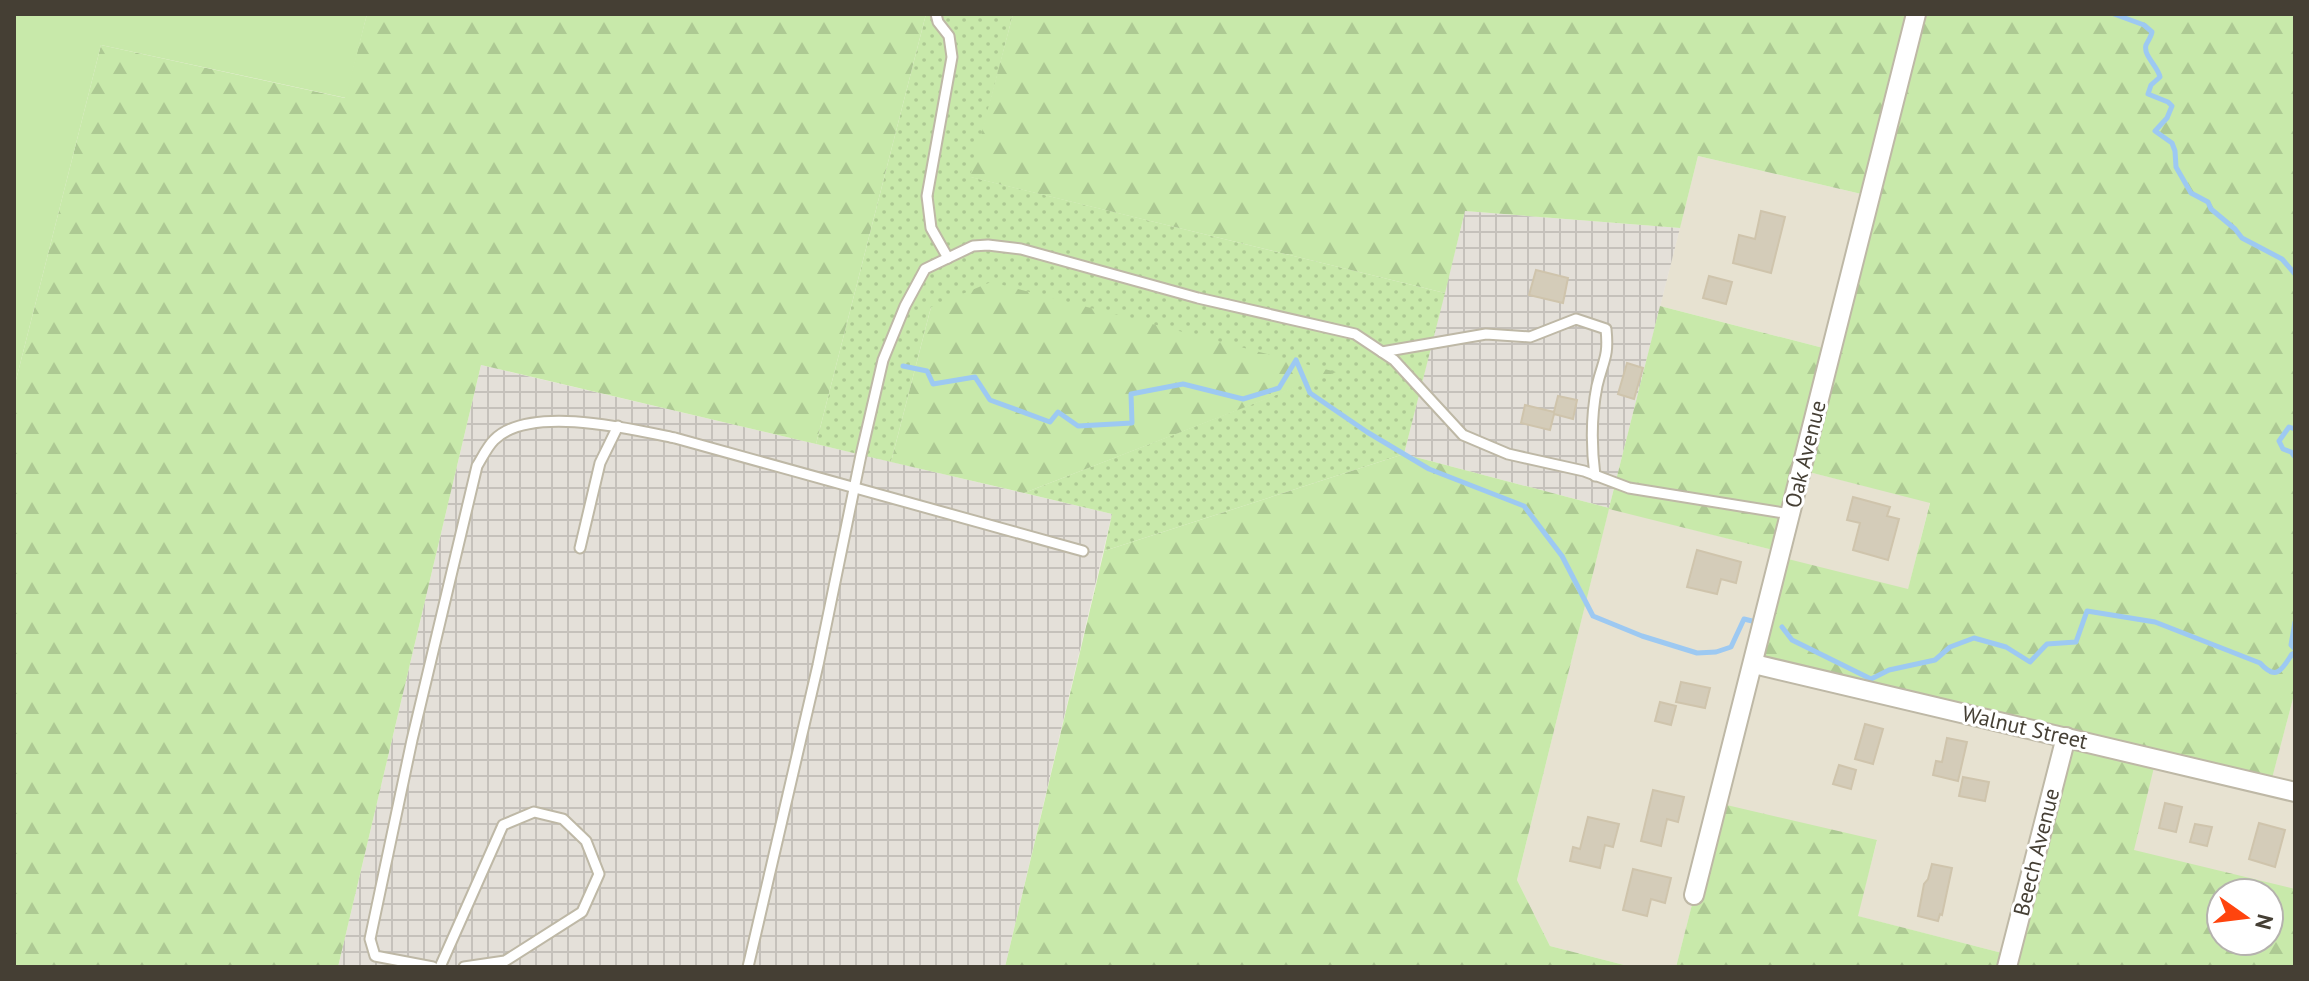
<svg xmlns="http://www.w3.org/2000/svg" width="2309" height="981" font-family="'PT Sans',sans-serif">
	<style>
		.residential { fill: #e7e2d1; fill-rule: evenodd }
		.industrial { fill: url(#industrial-grid) }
		.grass { fill: url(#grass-dots) }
		.forest { fill: url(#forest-firs); fill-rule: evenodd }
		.green { fill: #c8e9aa }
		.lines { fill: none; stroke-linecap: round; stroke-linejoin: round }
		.stream { stroke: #9dc9f2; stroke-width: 5 }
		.building { fill: #d4ccb9; stroke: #cfc4ac; stroke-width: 2 }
		.service-casing { stroke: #beb8a6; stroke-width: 13 }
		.minor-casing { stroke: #beb8a6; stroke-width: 22 }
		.service { stroke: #fff; stroke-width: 9 }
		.minor { stroke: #fff; stroke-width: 18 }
		.labels { text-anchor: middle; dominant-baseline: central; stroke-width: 6; stroke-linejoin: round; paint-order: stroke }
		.street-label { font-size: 22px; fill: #453f34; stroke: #fff }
	</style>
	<defs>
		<pattern id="industrial-grid" width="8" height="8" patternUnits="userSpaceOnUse" patternTransform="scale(2)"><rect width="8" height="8" fill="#e4e0d9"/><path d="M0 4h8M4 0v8" fill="none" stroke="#c5c1bb"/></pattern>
		<pattern id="grass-dots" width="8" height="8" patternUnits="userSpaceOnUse" patternTransform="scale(2)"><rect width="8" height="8" fill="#c8e9aa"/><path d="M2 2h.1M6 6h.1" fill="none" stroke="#adc993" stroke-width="1.8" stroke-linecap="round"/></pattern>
		<pattern id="forest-firs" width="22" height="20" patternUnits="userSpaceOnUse" patternTransform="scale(2)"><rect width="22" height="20" fill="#c8e9aa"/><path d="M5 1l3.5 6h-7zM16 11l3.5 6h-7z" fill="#adc993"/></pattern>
	</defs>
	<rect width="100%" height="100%" fill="#f2efe4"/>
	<g class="residential">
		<polygon points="1698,156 1870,196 1831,350 1660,306"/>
		<path d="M1801 470 1930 502 1908 590 2270 785 2295 691V967L2010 955 1857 916 1877 841 1718 804 1676 967H1632L1550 946 1517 880 1609 508 1781 552ZM2221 893H2269V941H2221Z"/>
	</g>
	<g class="industrial">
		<polygon points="1465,211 1680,228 1609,508 1404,454"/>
		<polygon points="481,365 1112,514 1005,967 338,967"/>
	</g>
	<polygon class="grass" points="926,14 1013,14 971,177 1445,293 1404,454 1104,551 1112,514 1024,493 1334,372 931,307 891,462 816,444"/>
	<g class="forest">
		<polygon points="367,14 926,14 816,444 481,365 338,967 14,967 14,388 101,45 345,98"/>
		<path d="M1013 14H2295V691L2270 786 2156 759 2134 850 2295 889V967H1676L1718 803 1877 840 1858 916 2010 955 2066 737 1754 664 1780 557 1908 589 1930 503 1801 470 1781 552 1609 509 1517 880 1550 946 1632 967H1005L1104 551 1404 454 1609 508 1660 306 1831 350 1870 196 1698 156 1680 228 1465 211 1445 293 970 177ZM2221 893H2269V941H2221Z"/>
		<polygon points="991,282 1336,372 1024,493 891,462 931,307"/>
	</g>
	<polygon class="green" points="14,14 367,14 346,98 101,45 14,388"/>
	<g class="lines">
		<g class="stream">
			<path d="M2114 14 2144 25 2152 32C2151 37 2148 41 2146 45 2143 56 2158 66 2160 77L2151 85 2148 94 2168 102 2172 106 2167 118 2155 131 2172 143 2175 151 2176 167 2191 193 2208 202 2211 209 2235 229 2242 238 2282 259 2295 274"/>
			<polyline points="903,366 927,371 933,384 975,377 990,400 1050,422 1058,412 1078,426 1132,423 1131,394 1183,384 1243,399 1279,388 1296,360 1310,393 1367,432 1429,469 1524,506 1562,556 1593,616 1642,636 1697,653 1716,652 1731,647 1744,619 1752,621"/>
			<polyline points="2295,429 2289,427 2279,441 2283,449 2291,452 2295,457"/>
			<polyline points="2295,622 2291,645 2295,649"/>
			<path d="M1782 627 1792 640 1871 679 1889 670 1935 660 1950 647 1974 638 2006 647 2030 662 2047 644 2076 642 2087 611 2155 622 2260 663C2277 682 2282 669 2292 654L2295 653"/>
		</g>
	</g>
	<g class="building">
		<polygon points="1761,211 1785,217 1771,273 1733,263 1739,235 1755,239"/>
		<polygon points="1536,270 1568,278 1563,303 1529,295"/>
		<polygon points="1709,276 1732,282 1726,304 1703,298"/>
		<polygon points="1627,363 1643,368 1634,399 1618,394"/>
		<polygon points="1558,396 1577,400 1573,419 1554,414 1550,430 1521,423 1525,405 1554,412"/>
		<polygon points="1853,497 1890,507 1887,516 1899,519 1888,560 1853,550 1860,523 1847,520"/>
		<polygon points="1697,550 1741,562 1736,583 1721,579 1717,594 1687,587"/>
		<polygon points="1681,682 1710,688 1705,708 1676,702"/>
		<polygon points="1660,702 1676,706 1671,725 1655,721"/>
		<polygon points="1865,724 1883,729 1873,764 1855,759"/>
		<polygon points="1947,738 1967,742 1958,781 1933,775 1936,761 1942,762"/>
		<polygon points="1839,765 1856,770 1851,789 1833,784"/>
		<polygon points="1963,777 1989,782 1985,801 1959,796"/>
		<polygon points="1653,790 1684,797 1678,822 1667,819 1661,846 1641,841"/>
		<polygon points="2165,803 2182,807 2176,832 2159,828"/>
		<polygon points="1588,817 1619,824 1613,847 1605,845 1600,868 1570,861 1573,847 1580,849"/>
		<polygon points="2259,823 2285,830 2275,867 2249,859"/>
		<polygon points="2195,824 2212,827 2207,846 2190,842"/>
		<polygon points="1932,864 1952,868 1942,915 1940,914 1938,921 1918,916 1924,884 1928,879"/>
		<polygon points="1633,869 1671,878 1665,903 1651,899 1647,916 1623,910"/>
	</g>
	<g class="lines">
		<g class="service-casing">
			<g id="service">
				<polyline points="936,14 938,22 949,36 952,57 927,196 931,228 948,258"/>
				<path d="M1382 352 1486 334 1530 337 1576 319 1606 329C1609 358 1603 360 1597 386 1591 416 1591 445 1595 476"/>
				<polyline points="580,548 600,463 618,426"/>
				<path d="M433 967 375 956 370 939 412 740 477 466C482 458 487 447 494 440 529 404 632 429 675 438L1083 551"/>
				<polyline points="440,967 503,825 534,812 563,819 586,841 599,874 582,912 505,961 464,967"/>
				<polyline points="748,967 818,665 861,455 883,360 905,306 925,269 973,246 988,245 1021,249 1198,298 1355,334 1394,360 1463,435 1508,454 1584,471 1629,488 1790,514"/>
			</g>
		</g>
		<g class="minor-casing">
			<g id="minor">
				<polyline points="1754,664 2295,792"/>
				<polyline points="1694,895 1916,14"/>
				<polyline points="2007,967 2066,737"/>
			</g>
		</g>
		<use href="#service" class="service"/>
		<use href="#minor" class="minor"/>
	</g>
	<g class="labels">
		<g class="street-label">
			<text transform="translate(1805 454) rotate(-76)">Oak Avenue</text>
			<text transform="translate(2025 727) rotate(13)">Walnut Street</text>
			<text transform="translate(2036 852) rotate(-76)">Beech Avenue</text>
		</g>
	</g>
	<rect width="2309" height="981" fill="none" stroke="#453f34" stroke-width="32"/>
	<g transform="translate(2245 917) rotate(104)"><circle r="38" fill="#ffffff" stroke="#b5b2ae" stroke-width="2"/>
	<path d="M0-6L14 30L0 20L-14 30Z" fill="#ff440e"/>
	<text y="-12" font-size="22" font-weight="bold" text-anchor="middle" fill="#453f34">N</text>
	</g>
</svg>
